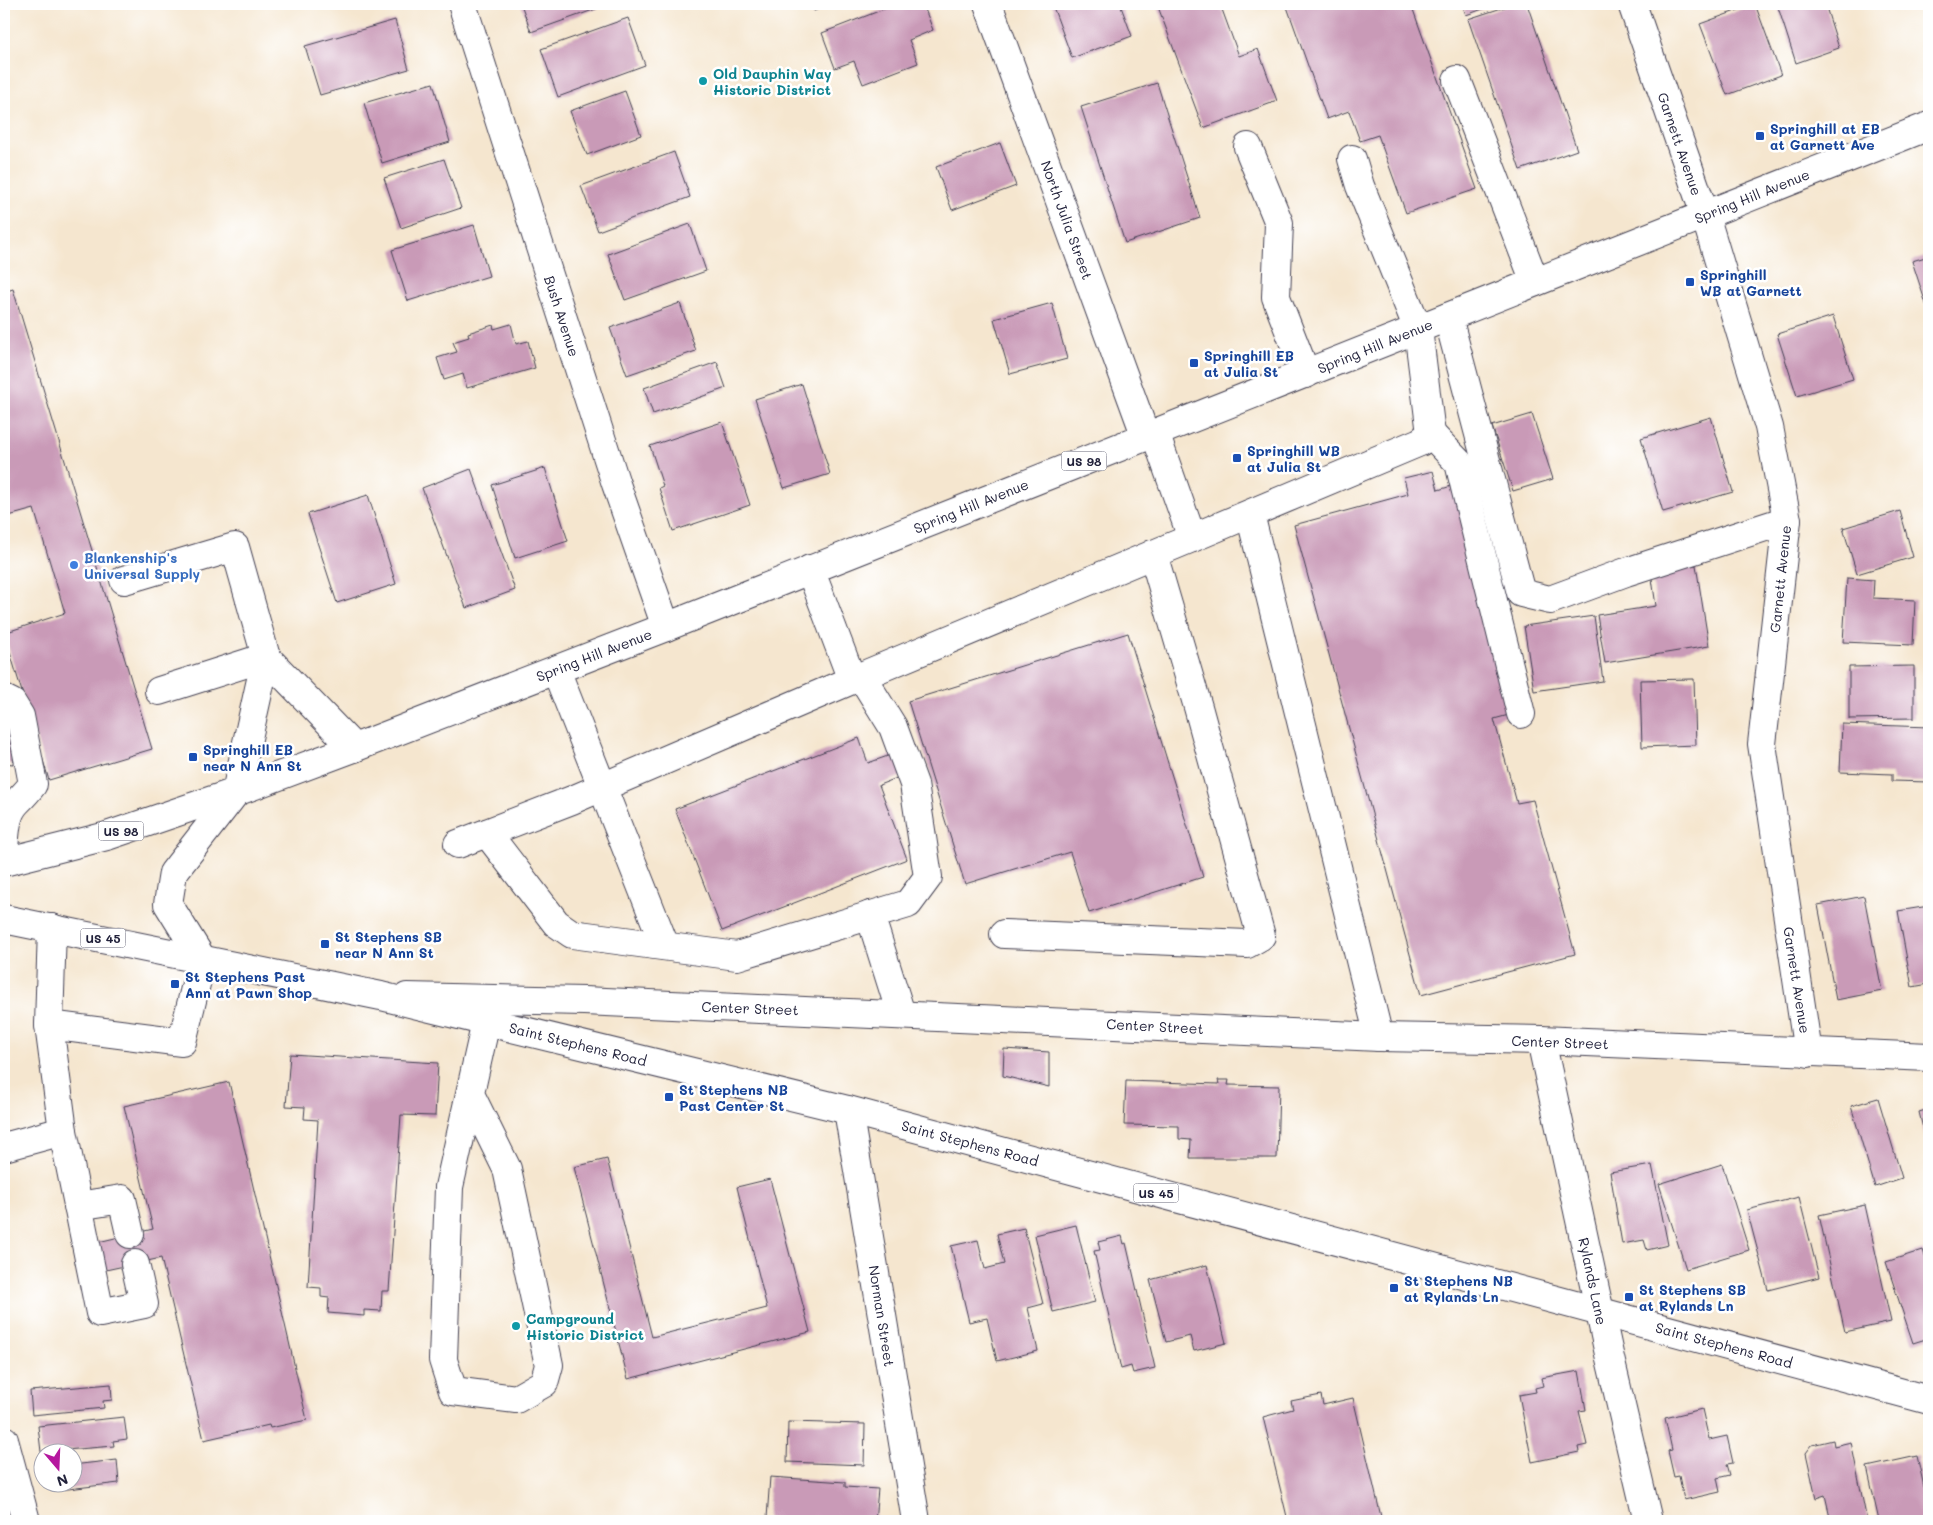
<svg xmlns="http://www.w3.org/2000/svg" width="1933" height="1525" font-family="Mali,sans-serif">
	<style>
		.building { fill: #c99ab7 }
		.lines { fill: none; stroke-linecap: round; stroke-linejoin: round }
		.minor-casing { stroke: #423f51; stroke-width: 30 }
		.major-casing { stroke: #423f51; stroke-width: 30 }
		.minor { stroke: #fff; stroke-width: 28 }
		.major { stroke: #fff; stroke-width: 28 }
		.culture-dot { fill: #0f9aa8; stroke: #fff; stroke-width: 2 }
		.transit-dot { fill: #1a4fb4; stroke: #fff; stroke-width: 2 }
		.shop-dot { fill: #3f7fe0; stroke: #fff; stroke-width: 2 }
		.labels { text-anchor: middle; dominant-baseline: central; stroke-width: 5; stroke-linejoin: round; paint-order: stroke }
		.shield { fill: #fff; stroke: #646476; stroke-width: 1 }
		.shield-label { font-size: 12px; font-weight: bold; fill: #22223b }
		.culture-label { font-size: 14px; font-weight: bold; fill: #0d838f; stroke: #fff; text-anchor: start }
		.transit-label { font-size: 14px; font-weight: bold; fill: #164399; stroke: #fff; text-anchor: start }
		.street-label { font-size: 14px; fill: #22223b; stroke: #fff }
		.shop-label { font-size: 14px; font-weight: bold; fill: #366cbe; stroke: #fff; text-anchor: start }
	</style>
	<rect width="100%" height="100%" fill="#fff"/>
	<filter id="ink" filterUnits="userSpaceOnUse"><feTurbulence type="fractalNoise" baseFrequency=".02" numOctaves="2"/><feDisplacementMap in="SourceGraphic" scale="10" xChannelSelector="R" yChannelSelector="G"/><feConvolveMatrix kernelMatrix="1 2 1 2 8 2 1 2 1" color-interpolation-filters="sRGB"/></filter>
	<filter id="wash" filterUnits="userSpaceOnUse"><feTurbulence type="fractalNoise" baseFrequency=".0096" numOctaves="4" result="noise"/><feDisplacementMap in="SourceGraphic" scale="20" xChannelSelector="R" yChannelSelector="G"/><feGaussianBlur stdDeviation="1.12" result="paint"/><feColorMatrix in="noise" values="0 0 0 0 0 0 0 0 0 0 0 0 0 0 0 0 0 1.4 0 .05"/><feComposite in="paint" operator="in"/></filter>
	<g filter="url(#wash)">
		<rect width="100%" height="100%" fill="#f5e6cf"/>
		<g id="blocks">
			<g class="building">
				<polygon points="521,4 610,4 531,32"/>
				<polygon points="811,4 832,4 814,11"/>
				<polygon points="897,4 923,4 933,30 909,40 918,63 863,84 854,61 835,68 822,33"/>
				<polygon points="1052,4 1120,4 1132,36 1072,58"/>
				<polygon points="1157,4 1220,4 1239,56 1258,49 1277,101 1203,128"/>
				<polygon points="1286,4 1411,4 1477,189 1406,213 1378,135 1360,141 1349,111 1327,119"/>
				<polygon points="1462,4 1497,4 1466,15"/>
				<polygon points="1514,4 1527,4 1577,150 1520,170 1468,19"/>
				<polygon points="1755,4 1781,75 1727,95 1700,24"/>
				<polygon points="1777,4 1825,4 1839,48 1796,63"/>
				<polygon points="628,18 645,65 558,97 541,49"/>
				<polygon points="395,20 409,69 320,95 305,46"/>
				<polygon points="433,83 450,142 382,163 364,103"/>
				<polygon points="1157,83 1200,218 1125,243 1081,107"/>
				<polygon points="625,91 641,135 587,155 570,111"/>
				<polygon points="1000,143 1016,186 952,210 936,167"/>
				<polygon points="674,152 690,197 598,231 581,186"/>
				<polygon points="444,159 461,208 401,228 384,178"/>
				<polygon points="690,224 706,271 625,300 608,254"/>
				<polygon points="474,225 489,276 408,301 392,250"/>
				<polygon points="1929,256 1929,313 1912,261"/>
				<polygon points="13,289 152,749 49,780 4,633 65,613 34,509 5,517 4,512 4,292"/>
				<polygon points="680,303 696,351 627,375 610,328"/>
				<polygon points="1052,303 1067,359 1010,374 994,319"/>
				<polygon points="1833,316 1853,379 1797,396 1777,334"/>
				<polygon points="511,324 516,344 528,341 535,368 467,388 463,374 444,380 437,358 457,352 453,342 469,337 468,333 493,325 494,329"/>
				<polygon points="717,362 726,388 653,414 644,388"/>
				<polygon points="802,384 830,474 784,488 755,399"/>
				<polygon points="1532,414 1553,479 1513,491 1492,426"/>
				<polygon points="1711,417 1733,492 1663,512 1641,438"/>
				<polygon points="722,422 750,505 673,531 659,488 663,486 650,446"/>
				<polygon points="545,468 568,541 515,558 492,485"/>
				<polygon points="471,469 515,590 466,608 422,488"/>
				<polygon points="1433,471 1438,490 1455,485 1516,713 1494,719 1517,803 1533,800 1575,954 1421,995 1294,525 1408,494 1404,478"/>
				<polygon points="368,495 396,584 337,603 308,514"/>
				<polygon points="1900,511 1913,557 1857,574 1843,528"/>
				<polygon points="1696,565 1709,646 1605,663 1597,615 1656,606 1651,572"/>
				<polygon points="1847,578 1874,580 1873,598 1915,600 1913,645 1843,642"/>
				<polygon points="1594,616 1603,681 1534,691 1524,626"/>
				<polygon points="1128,633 1203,877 1089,913 1070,852 965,884 908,701"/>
				<polygon points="1914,666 1914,718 1849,719 1849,667"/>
				<polygon points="1694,679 1696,745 1642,747 1640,680"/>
				<polygon points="4,723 15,723 13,764 4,763"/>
				<polygon points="1842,724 1929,727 1929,782 1892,781 1892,774 1840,772"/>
				<polygon points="859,738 868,763 899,752 907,774 879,785 907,859 722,931 675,809"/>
				<polygon points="1864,896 1882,991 1836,1000 1818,905"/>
				<polygon points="1929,906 1929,984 1912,987 1898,911"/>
				<polygon points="1004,1049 1049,1052 1049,1087 1003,1076"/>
				<polygon points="290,1054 438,1063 435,1116 401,1115 389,1291 382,1291 381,1311 364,1310 364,1316 328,1313 329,1298 321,1297 321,1288 308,1287 318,1120 304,1119 305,1107 286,1106"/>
				<polygon points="1218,1080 1229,1080 1228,1085 1279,1086 1277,1158 1190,1158 1191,1140 1179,1139 1179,1126 1124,1125 1126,1081 1219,1084"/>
				<polygon points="229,1082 307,1420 270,1428 269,1425 204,1440 161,1258 101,1271 94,1243 153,1229 124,1106"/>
				<polygon points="1878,1098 1902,1178 1875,1187 1851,1106"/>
				<polygon points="1929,1109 1929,1153 1919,1112"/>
				<polygon points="607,1159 652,1337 767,1308 737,1187 770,1179 810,1332 628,1379 574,1167"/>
				<polygon points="1722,1164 1749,1250 1686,1269 1659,1184"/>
				<polygon points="1652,1165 1668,1245 1647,1250 1644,1240 1622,1244 1610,1172"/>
				<polygon points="1799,1197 1819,1277 1768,1290 1747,1210"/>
				<polygon points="1865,1205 1891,1322 1845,1332 1819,1215"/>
				<polygon points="1076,1225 1095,1302 1053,1312 1035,1235"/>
				<polygon points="1024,1228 1043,1304 1028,1308 1038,1351 997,1361 987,1318 969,1322 951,1246 978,1240 985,1269 1004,1264 997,1234"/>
				<polygon points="1122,1236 1124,1244 1126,1243 1155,1368 1133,1373 1131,1366 1121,1369 1094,1251 1100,1250 1098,1242"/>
				<polygon points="1923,1250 1929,1269 1929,1338 1913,1343 1886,1262"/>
				<polygon points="1207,1265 1226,1343 1194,1351 1190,1336 1166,1342 1150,1280"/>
				<polygon points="1579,1371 1586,1410 1579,1411 1587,1445 1578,1447 1579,1452 1532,1462 1519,1395 1536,1392 1535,1388 1543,1386 1541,1378"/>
				<polygon points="111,1384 112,1400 103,1401 104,1408 32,1415 30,1391"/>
				<polygon points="1321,1395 1323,1405 1353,1398 1382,1521 1288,1521 1263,1417 1293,1409 1291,1401"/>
				<polygon points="1702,1409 1709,1440 1727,1436 1733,1463 1727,1464 1730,1475 1717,1478 1720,1492 1684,1500 1679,1476 1674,1477 1668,1451 1672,1450 1665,1418"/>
				<polygon points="124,1417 127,1439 113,1441 114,1446 41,1452 38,1426"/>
				<polygon points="788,1422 865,1424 864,1465 787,1462"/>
				<polygon points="1833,1440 1834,1446 1851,1442 1867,1521 1831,1521 1825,1495 1816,1498 1806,1453 1812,1445"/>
				<polygon points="1917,1456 1929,1509 1929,1521 1879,1521 1867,1467"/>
				<polygon points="117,1460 119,1483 51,1491 50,1482 72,1482 72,1465"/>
				<polygon points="770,1477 845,1482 845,1487 878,1489 875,1521 807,1521 767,1518"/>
			</g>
		</g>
	</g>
	<g filter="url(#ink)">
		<use href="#blocks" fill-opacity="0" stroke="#423f51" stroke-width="1"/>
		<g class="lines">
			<g class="minor-casing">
				<g id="minor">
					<polyline points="462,4 616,484 666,627"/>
					<polyline points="988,4 1146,437"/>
					<polyline points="1632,4 1705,215 1769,427 1787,520 1762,744 1808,1053"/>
					<polyline points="1457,80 1535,282"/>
					<polyline points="1248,147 1279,223 1276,297 1306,374"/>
					<polyline points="1448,317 1521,593 1550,600 1626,572 1787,520"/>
					<polyline points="1155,433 1192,538 1420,442 1431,434 1418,329 1360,186 1352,159"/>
					<polyline points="1431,434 1459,463 1521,714"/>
					<polyline points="1250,514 1379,1037"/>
					<polyline points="810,569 852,680 1192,538"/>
					<polyline points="124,580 235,547 266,657 159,691"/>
					<polyline points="556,670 665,946"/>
					<path d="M4 699 12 703 20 716 33 784C28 791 23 796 17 802 5 814 6 832 4 847"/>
					<polyline points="236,792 266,657 354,748"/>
					<polyline points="487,833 556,923 572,934 737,956 908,904 928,877 914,784 893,727 862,677"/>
					<polyline points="458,844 572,800 852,680"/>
					<polyline points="870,915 901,1014"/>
					<polyline points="1004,934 1247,944 1261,936 1198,707 1153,554"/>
					<polyline points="407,997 584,1001 1379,1037 1541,1040 1929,1057"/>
					<polyline points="49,1025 52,928"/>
					<polyline points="1541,1040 1609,1354 1648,1521"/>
					<polyline points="470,1094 507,1169 549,1365 544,1383 516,1399 453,1391 443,1360 449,1187 486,1022"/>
					<polyline points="848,1110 916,1521"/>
					<polyline points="63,1131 100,1313 144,1304 135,1264"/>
					<polyline points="4,1147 63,1131 49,1025 182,1042 202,959"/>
					<polyline points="78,1206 122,1199 130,1234"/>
					<polyline points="4,1440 26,1521"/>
				</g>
			</g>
			<g class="major-casing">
				<g id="major">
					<polyline points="4,862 107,836 236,792 354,748 666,627 1929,126"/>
					<polyline points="4,919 381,996 848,1110 1929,1400"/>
					<polyline points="202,959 168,904 173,873 236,792"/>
				</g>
			</g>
			<use href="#minor" class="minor"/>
			<use href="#major" class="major"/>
		</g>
	</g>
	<g class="culture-dot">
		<circle cx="703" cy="81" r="5"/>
		<circle cx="516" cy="1326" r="5"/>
	</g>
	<g class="transit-dot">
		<rect x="1755" y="131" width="10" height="10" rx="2.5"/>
		<rect x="1685" y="277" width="10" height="10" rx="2.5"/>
		<rect x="1189" y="358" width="10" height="10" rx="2.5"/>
		<rect x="1232" y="453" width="10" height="10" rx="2.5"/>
		<rect x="188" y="752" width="10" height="10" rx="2.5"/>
		<rect x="320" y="939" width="10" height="10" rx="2.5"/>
		<rect x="170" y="979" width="10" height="10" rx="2.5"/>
		<rect x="664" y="1092" width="10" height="10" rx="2.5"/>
		<rect x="1389" y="1283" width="10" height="10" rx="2.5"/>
		<rect x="1624" y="1292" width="10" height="10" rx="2.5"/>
	</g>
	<circle class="shop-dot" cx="74" cy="565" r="5"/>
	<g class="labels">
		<g class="shield">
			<rect x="1061.5" y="451.5" width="45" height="19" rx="4"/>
			<rect x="98.5" y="821.5" width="45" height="19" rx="4"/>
			<rect x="80.5" y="928.5" width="45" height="19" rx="4"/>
			<rect x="1133.5" y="1183.5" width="45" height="19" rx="4"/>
		</g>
		<g class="shield-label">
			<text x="1084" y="461">US 98</text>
			<text x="121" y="831">US 98</text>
			<text x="103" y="938">US 45</text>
			<text x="1156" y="1193">US 45</text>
		</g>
		<g class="culture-label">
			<text x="713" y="73">Old Dauphin Way<tspan x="713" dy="16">Historic District</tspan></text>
			<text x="526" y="1318">Campground<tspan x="526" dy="16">Historic District</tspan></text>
		</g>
		<g class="transit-label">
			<text x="1770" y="128">Springhill at EB<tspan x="1770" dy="16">at Garnett Ave</tspan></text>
			<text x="1700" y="274">Springhill<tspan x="1700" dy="16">WB at Garnett</tspan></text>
			<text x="1204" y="355">Springhill EB<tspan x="1204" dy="16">at Julia St</tspan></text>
			<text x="1247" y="450">Springhill WB<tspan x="1247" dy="16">at Julia St</tspan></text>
			<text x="203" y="749">Springhill EB<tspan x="203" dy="16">near N Ann St</tspan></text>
			<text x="335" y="936">St Stephens SB<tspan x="335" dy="16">near N Ann St</tspan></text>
			<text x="185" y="976">St Stephens Past<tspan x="185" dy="16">Ann at Pawn Shop</tspan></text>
			<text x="679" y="1089">St Stephens NB<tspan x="679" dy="16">Past Center St</tspan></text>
			<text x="1404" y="1280">St Stephens NB<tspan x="1404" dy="16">at Rylands Ln</tspan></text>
			<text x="1639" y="1289">St Stephens SB<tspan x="1639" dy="16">at Rylands Ln</tspan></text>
		</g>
		<g class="street-label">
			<text transform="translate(1680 144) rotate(71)">Garnett Avenue</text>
			<text transform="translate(1752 196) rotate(-22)">Spring Hill Avenue</text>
			<text transform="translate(1067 220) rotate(70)">North Julia Street</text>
			<text transform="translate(562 316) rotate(72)">Bush Avenue</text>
			<text transform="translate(1375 346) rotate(-22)">Spring Hill Avenue</text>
			<text transform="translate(971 506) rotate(-22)">Spring Hill Avenue</text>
			<text transform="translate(1780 579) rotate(-84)">Garnett Avenue</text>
			<text transform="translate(594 655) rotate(-21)">Spring Hill Avenue</text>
			<text transform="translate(1797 980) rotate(81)">Garnett Avenue</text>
			<text transform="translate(750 1008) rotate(2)">Center Street</text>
			<text transform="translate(1155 1026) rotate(3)">Center Street</text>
			<text transform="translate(1560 1042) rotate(2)">Center Street</text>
			<text transform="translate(578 1044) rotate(14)">Saint Stephens Road</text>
			<text transform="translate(970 1143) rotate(15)">Saint Stephens Road</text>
			<text transform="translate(1593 1281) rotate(78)">Rylands Lane</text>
			<text transform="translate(882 1316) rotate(81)">Norman Street</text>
			<text transform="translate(1724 1345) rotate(15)">Saint Stephens Road</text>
		</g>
		<g class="shop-label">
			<text x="84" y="557">Blankenship's<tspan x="84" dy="16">Universal Supply</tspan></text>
		</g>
	</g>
	<rect width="1933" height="1525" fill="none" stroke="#fff" stroke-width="20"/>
	<g transform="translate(58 1468) rotate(161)"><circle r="24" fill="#ffffff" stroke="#a7a7b1"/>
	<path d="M0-4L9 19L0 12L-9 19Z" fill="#b5179e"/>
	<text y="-8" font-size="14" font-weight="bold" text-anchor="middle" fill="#22223b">N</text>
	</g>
</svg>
